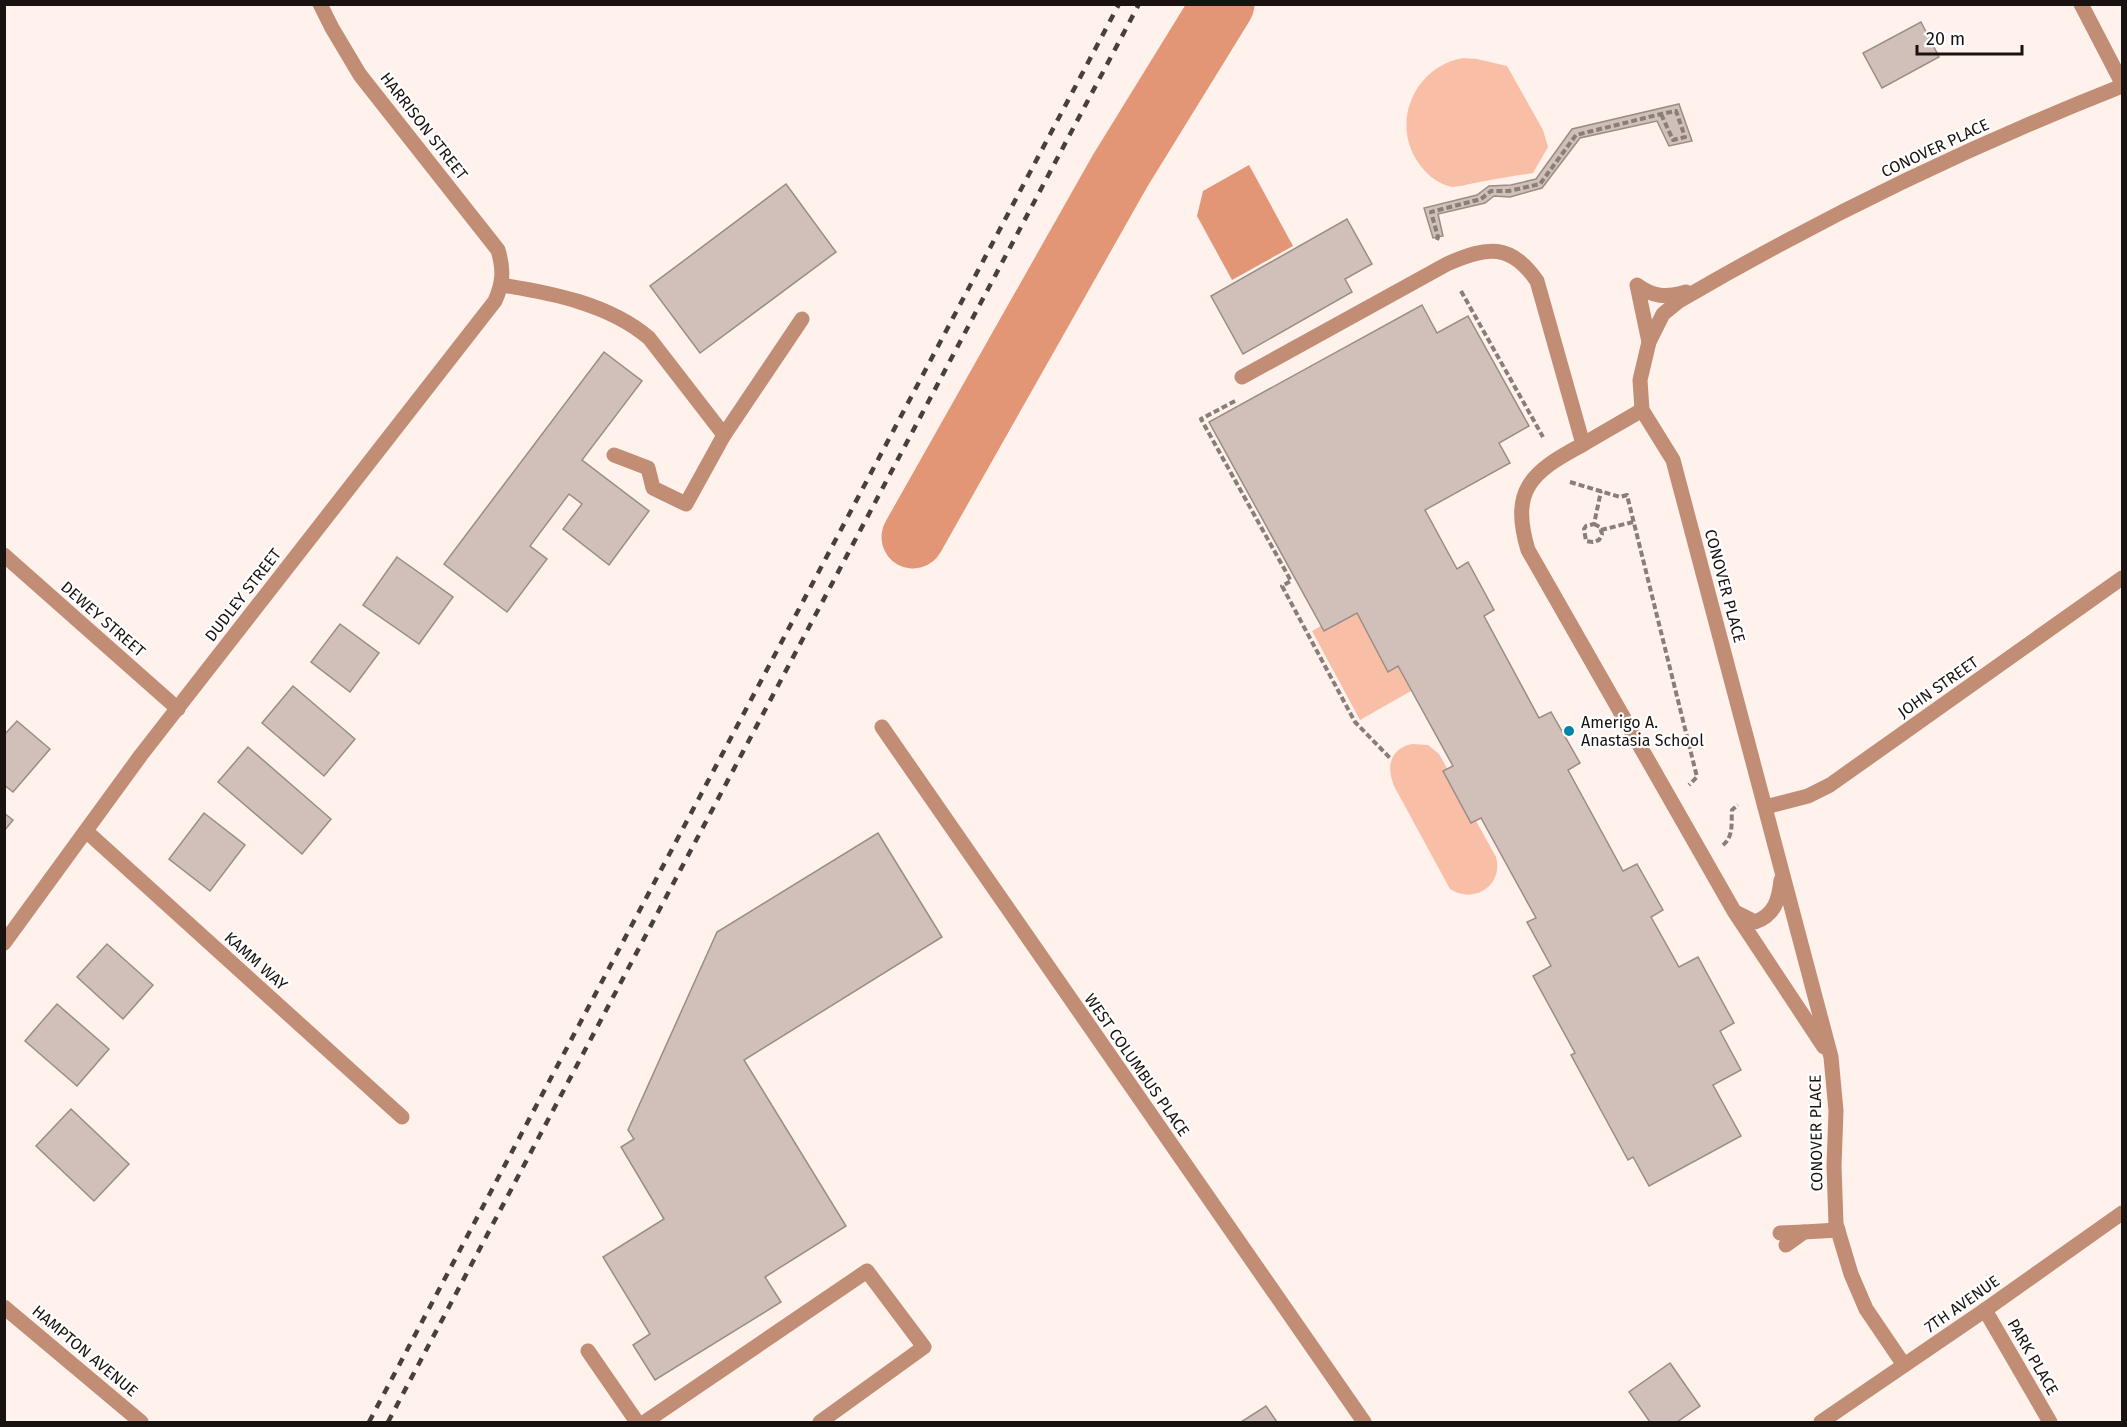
<svg xmlns="http://www.w3.org/2000/svg" width="2127" height="1427" font-family="'Fira Sans',sans-serif">
	<style>
		.green { fill: #f8bfa6 }
		.water { fill: #e29675 }
		.lines { fill: none; stroke-linecap: round; stroke-linejoin: round }
		.river { stroke: #e29675; stroke-width: 63 }
		.building { fill: #d0c0b9; stroke: #9b8c85; stroke-width: 1.5 }
		.path { stroke: #887e7a; stroke-width: 4; stroke-dasharray: 6 3; stroke-linecap: butt }
		.minor { stroke: #c28d75; stroke-width: 15 }
		.rail { stroke: #47403d; stroke-width: 4.5; stroke-dasharray: 8 8; stroke-linecap: butt }
		.poi-dot { fill: #0084a7; stroke: #fff; stroke-width: 2 }
		.labels { text-anchor: middle; dominant-baseline: central; stroke-width: 4.5; stroke-linejoin: round; paint-order: stroke }
		.street-label { font-size: 16px; fill: #181210; stroke: #fff }
		.poi-label { font-size: 16px; fill: #181210; stroke: #fff; text-anchor: start }
	</style>
	<rect width="100%" height="100%" fill="#fff1ec"/>
	<g class="green">
		<path d="M1463 58 1477 59 1507 66 1543 130 1548 147 1533 173C1514 176 1494 179 1475 183 1468 184 1459 187 1452 187 1442 185 1431 178 1425 171 1387 131 1411 67 1463 58Z"/>
		<polygon points="1357,613 1388,671 1398,666 1411,691 1360,720 1312,631 1321,626 1324,631"/>
		<path d="M1412 744 1428 745 1439 754 1496 857C1504 885 1474 905 1450 889L1394 786C1386 766 1390 749 1412 744Z"/>
	</g>
	<polygon class="water" points="1249,165 1293,246 1232,280 1197,216 1203,191"/>
	<g class="lines">
		<polyline class="river" points="913,537 1120,171 1223,4"/>
	</g>
	<g class="building">
		<polygon points="1921,22 1939,57 1882,88 1863,53"/>
		<polygon points="1679,104 1692,141 1669,146 1657,121 1580,138 1542,188 1510,197 1494,196 1485,203 1438,214 1443,236 1433,238 1424,208 1477,195 1489,186 1511,185 1536,179 1572,129"/>
		<polygon points="786,184 836,252 700,353 650,286"/>
		<polygon points="1347,219 1372,264 1345,279 1352,292 1243,354 1211,296"/>
		<polygon points="1422,305 1437,333 1468,316 1529,426 1499,443 1510,463 1425,510 1457,569 1468,562 1494,610 1484,616 1539,718 1551,712 1580,763 1568,770 1623,871 1637,864 1663,910 1651,917 1679,967 1698,957 1734,1023 1720,1031 1741,1070 1713,1085 1741,1136 1649,1186 1633,1157 1628,1160 1571,1055 1575,1053 1533,976 1551,966 1527,922 1536,918 1481,818 1471,823 1443,771 1453,766 1398,666 1388,672 1357,613 1324,631 1209,422"/>
		<polygon points="604,352 642,381 582,460 649,511 609,565 563,529 582,504 569,494 530,546 547,559 507,612 444,564"/>
		<polygon points="397,557 453,597 419,644 363,605"/>
		<polygon points="340,624 379,653 350,692 311,662"/>
		<polygon points="293,686 355,739 324,776 262,723"/>
		<polygon points="17,721 50,749 13,792 4,785 4,735"/>
		<polygon points="248,747 331,819 302,854 218,782"/>
		<polygon points="4,813 13,820 4,831"/>
		<polygon points="204,813 245,845 210,891 169,859"/>
		<polygon points="878,833 942,937 744,1060 846,1226 765,1277 781,1302 655,1380 633,1345 650,1334 603,1257 664,1219 621,1147 634,1139 628,1130 717,932"/>
		<polygon points="107,944 153,985 123,1019 77,977"/>
		<polygon points="57,1004 109,1049 77,1086 25,1041"/>
		<polygon points="71,1109 129,1164 94,1201 36,1146"/>
		<polygon points="1670,1363 1700,1406 1677,1422 1650,1422 1629,1392"/>
		<polygon points="1266,1406 1277,1422 1241,1422"/>
	</g>
	<g class="lines">
		<g class="path">
			<polyline points="1437,240 1438,237 1431,212 1481,199 1491,191 1509,191 1540,184 1576,135 1661,114 1676,111 1685,137 1673,140 1661,114"/>
			<polyline points="1461,291 1543,437"/>
			<polyline points="1235,401 1201,419 1291,581 1282,586 1355,722 1391,759"/>
			<polyline points="1570,482 1620,497 1627,495 1697,777 1689,785"/>
			<polyline points="1594,524 1600,527 1602,534 1599,540 1593,542 1586,541 1584,529 1586,526 1594,524 1601,491"/>
			<polyline points="1601,530 1633,522"/>
			<path d="M1723 845C1734 836 1731 823 1732 810L1738 805"/>
		</g>
		<g class="minor">
			<polyline points="2081,4 2122,83"/>
			<path d="M502 285C552 293 609 304 649 338L724 435 686 504 653 488 648 468 614 455"/>
			<path d="M1649 342 1637 285C1653 297 1666 298 1686 292"/>
			<path d="M1242 377 1447 264C1487 246 1511 243 1537 281L1583 444"/>
			<path d="M1642 410C1622 422 1602 433 1582 445 1531 472 1510 490 1528 550L1734 911 1824 1047"/>
			<polyline points="724,435 802,319"/>
			<polyline points="4,555 178,709"/>
			<polyline points="882,727 1364,1422"/>
			<polyline points="1765,807 1808,796 1830,785 2122,578"/>
			<polyline points="86,831 402,1117"/>
			<path d="M1737 913 1755 922C1775 915 1779 899 1781 880"/>
			<path d="M4 943 141 755 495 301C503 283 504 270 498 250L360 75 332 28 320 4"/>
			<polyline points="1804,1232 1838,1230"/>
			<polyline points="1780,1233 1804,1232 1786,1245"/>
			<polyline points="4,1307 141,1422"/>
			<polyline points="1985,1310 2050,1422"/>
			<polyline points="588,1351 637,1422"/>
			<path d="M1904 1365 1866 1309 1851 1274 1836 1224 1834 1166 1836 1111 1831 1057 1673 460 1642 410 1640 380 1649 342 1663 314 1679 301C1821 218 1970 146 2122 86"/>
			<polyline points="645,1422 867,1271 924,1347 820,1422"/>
			<polyline points="1821,1422 1985,1310 2122,1213"/>
		</g>
		<g class="rail">
			<polyline points="369,1422 1119,4"/>
			<polyline points="388,1422 1139,4"/>
		</g>
	</g>
	<circle class="poi-dot" cx="1569" cy="731" r="6"/>
	<g class="labels">
		<g class="street-label">
			<text transform="translate(424 126) rotate(52)">HARRISON STREET</text>
			<text transform="translate(1935 148) rotate(-25)">CONOVER PLACE</text>
			<text transform="translate(1725 586) rotate(75)">CONOVER PLACE</text>
			<text transform="translate(243 595) rotate(-52)">DUDLEY STREET</text>
			<text transform="translate(103 619) rotate(41)">DEWEY STREET</text>
			<text transform="translate(1938 687) rotate(-35)">JOHN STREET</text>
			<text transform="translate(256 961) rotate(42)">KAMM WAY</text>
			<text transform="translate(1137 1065) rotate(55)">WEST COLUMBUS PLACE</text>
			<text transform="translate(1816 1133) rotate(-91)">CONOVER PLACE</text>
			<text transform="translate(1962 1304) rotate(-35)">7TH AVENUE</text>
			<text transform="translate(85 1351) rotate(40)">HAMPTON AVENUE</text>
			<text transform="translate(2033 1357) rotate(60)">PARK PLACE</text>
		</g>
		<g class="poi-label">
			<text x="1581" y="722">Amerigo A.<tspan x="1581" dy="18">Anastasia School</tspan></text>
		</g>
	</g>
	<rect width="2127" height="1427" fill="none" stroke="#181210" stroke-width="12"/>
	<path d="M1917 45v9h105v-9" fill="none" stroke="#181210" stroke-width="3"/>
	<text x="1926" y="45" font-size="18" fill="#181210" stroke="#ffffff" stroke-width="4.5" paint-order="stroke">20 m</text>
</svg>
